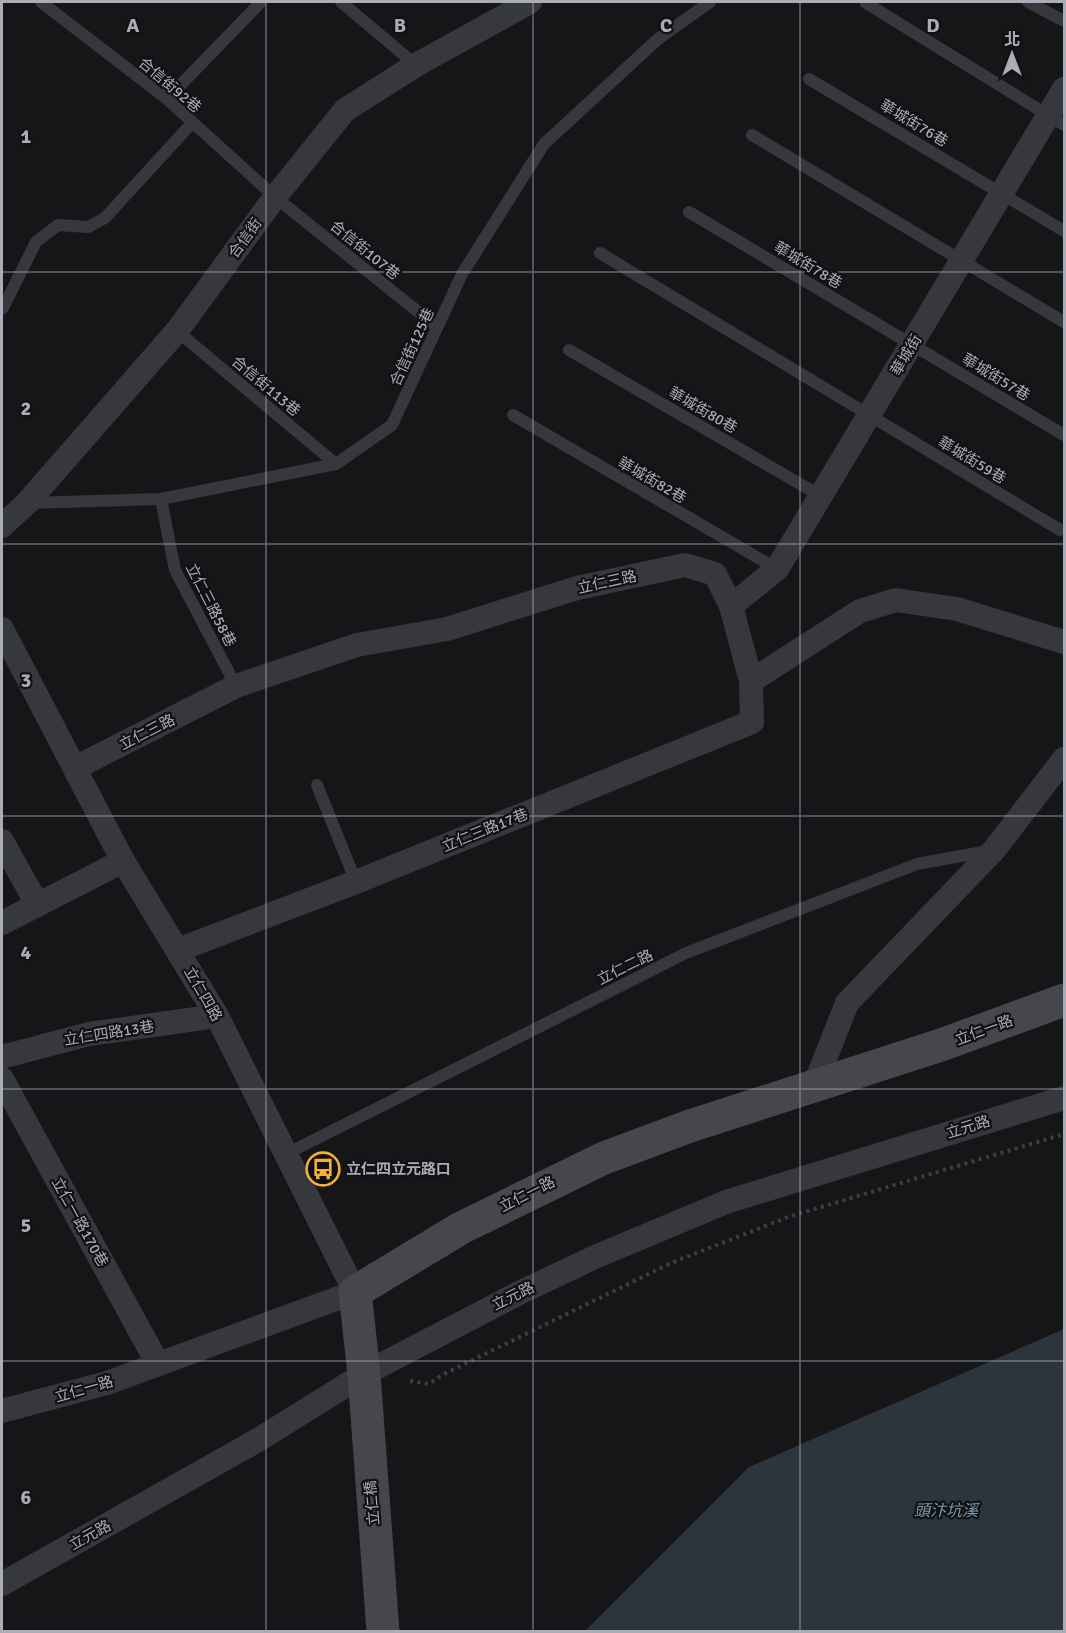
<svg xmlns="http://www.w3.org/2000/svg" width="1066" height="1633" font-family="Signika,'Noto Sans TC',sans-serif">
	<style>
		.water { fill: #2c353c }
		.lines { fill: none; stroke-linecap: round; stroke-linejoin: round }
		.path { stroke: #3d3f44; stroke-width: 4; stroke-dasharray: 3 4.5; stroke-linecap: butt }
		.lane { stroke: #37383d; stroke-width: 12 }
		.street { stroke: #37383d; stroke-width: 24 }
		.secondary { stroke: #45474d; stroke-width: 33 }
		.grid { fill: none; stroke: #a8adb8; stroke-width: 1.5; stroke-opacity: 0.55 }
		.labels { text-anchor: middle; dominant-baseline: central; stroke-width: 4.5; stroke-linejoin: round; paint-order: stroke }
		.street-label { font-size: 15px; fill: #a8adb8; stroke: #111113 }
		.poi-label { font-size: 15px; font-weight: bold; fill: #a8adb8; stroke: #111113; text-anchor: start }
		.water-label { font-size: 16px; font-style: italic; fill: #7f9bb3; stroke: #111113 }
		.grid-label { font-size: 20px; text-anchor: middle; font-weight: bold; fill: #a8adb8; stroke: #111113; stroke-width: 4.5; stroke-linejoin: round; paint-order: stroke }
	</style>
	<rect width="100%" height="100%" fill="#161618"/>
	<polygon class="water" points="1064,1329 1064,1631 585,1631 749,1467"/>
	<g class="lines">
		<polyline class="path" points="410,1381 429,1384 442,1375 671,1263 788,1217 1064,1134"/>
		<g class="lane">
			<polyline points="41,2 167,99 275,197 437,327"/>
			<polyline points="341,2 416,65"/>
			<polyline points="1028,2 1064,21"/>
			<polyline points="866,3 1064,125"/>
			<polyline points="809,79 1064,231"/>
			<polyline points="167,99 261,2"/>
			<polyline points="752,135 1064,322"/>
			<polyline points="689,212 1064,435"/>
			<polyline points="600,253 1060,530"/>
			<polyline points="3,308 36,242 58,225 88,227 105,218 192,123"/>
			<polyline points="177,331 336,464"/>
			<polyline points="569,350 821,496"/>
			<polyline points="513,415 777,569"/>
			<polyline points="161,499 175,570 236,686"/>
			<polyline points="29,503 161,499 336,464 392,425 462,274 544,144 658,39 710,2"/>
			<polyline points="317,785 356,882"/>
			<polyline points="286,1154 686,953 917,864 988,851"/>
		</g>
		<g class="street">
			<polyline points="2,526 27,503 177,331 275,197 345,110 416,65 530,2"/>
			<polyline points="731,606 777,569 1064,89"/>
			<polyline points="2,629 123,861 217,1016 355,1292 107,1383 2,1411"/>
			<polyline points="75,768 236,686 357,645 447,629 577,588 685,565 715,574 731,606 751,681 860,611 896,600 957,609 1064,642"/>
			<polyline points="2,841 37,904"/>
			<polyline points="2,923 123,861"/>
			<polyline points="178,950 356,882 752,722 751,681"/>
			<polyline points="2,1057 89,1034 217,1016"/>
			<polyline points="2,1079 158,1364"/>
			<polyline points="815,1084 847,1003 994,850 1064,759"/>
			<polyline points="2,1584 258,1440 364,1374 519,1293 595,1257 726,1202 1064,1098"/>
		</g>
		<polyline class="secondary" points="383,1632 364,1374 355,1292 461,1228 604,1158 690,1126 941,1045 1064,1000"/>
	</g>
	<path class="grid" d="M266 2V1632M533 2V1632M800 2V1632M2 272H1064M2 544H1064M2 816H1064M2 1089H1064M2 1361H1064"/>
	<defs>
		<g id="bus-ring" transform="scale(1.725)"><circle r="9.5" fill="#111113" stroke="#f2b134" stroke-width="1.5"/><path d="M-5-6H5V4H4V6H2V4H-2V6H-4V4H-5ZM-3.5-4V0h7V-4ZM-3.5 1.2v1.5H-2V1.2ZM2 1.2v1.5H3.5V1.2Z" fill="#f2b134"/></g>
	</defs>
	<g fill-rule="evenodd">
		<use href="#bus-ring" x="323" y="1169"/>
	</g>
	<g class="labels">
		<g class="street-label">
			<text transform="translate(170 85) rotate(40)">合信街92巷</text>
			<text transform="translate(914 123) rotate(31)">華城街76巷</text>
			<text transform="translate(245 238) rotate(-54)">合信街</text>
			<text transform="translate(365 250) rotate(39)">合信街107巷</text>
			<text transform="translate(808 265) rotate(31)">華城街78巷</text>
			<text transform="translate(412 347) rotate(-65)">合信街125巷</text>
			<text transform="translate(906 355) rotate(-59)">華城街</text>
			<text transform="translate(996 377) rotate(31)">華城街57巷</text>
			<text transform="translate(266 386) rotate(40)">合信街113巷</text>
			<text transform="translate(703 410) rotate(30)">華城街80巷</text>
			<text transform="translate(972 460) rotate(31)">華城街59巷</text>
			<text transform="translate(652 480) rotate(30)">華城街82巷</text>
			<text transform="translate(607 582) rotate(-12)">立仁三路</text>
			<text transform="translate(211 605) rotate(63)">立仁三路58巷</text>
			<text transform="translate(147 732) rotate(-27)">立仁三路</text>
			<text transform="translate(485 830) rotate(-22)">立仁三路17巷</text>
			<text transform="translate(625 967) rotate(-26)">立仁二路</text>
			<text transform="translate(203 994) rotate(60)">立仁四路</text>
			<text transform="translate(984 1030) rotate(-20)">立仁一路</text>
			<text transform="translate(109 1033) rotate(-9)">立仁四路13巷</text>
			<text transform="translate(968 1127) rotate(-17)">立元路</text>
			<text transform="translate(527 1194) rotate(-27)">立仁一路</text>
			<text transform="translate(80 1222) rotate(61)">立仁一路170巷</text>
			<text transform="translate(513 1296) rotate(-26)">立元路</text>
			<text transform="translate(84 1389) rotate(-16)">立仁一路</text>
			<text transform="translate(372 1503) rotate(-95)">立仁橋</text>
			<text transform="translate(90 1535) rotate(-29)">立元路</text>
		</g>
		<g class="poi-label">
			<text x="346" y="1169">立仁四立元路口</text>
		</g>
		<g class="water-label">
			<text x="946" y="1511">頭汴坑溪</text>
		</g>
	</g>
	<g class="grid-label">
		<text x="133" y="32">A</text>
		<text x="400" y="32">B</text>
		<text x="666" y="32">C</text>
		<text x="933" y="32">D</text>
		<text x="26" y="143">1</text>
		<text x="26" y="415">2</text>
		<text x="26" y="687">3</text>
		<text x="26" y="959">4</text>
		<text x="26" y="1232">5</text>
		<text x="26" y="1504">6</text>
	</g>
	<rect width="1066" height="1633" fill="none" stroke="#a8adb8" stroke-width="6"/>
	<g transform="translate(1012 54)" stroke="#111113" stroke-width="4.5" paint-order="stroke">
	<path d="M0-4.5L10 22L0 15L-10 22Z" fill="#a8adb8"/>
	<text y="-9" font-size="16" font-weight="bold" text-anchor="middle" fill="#a8adb8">北</text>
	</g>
</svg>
